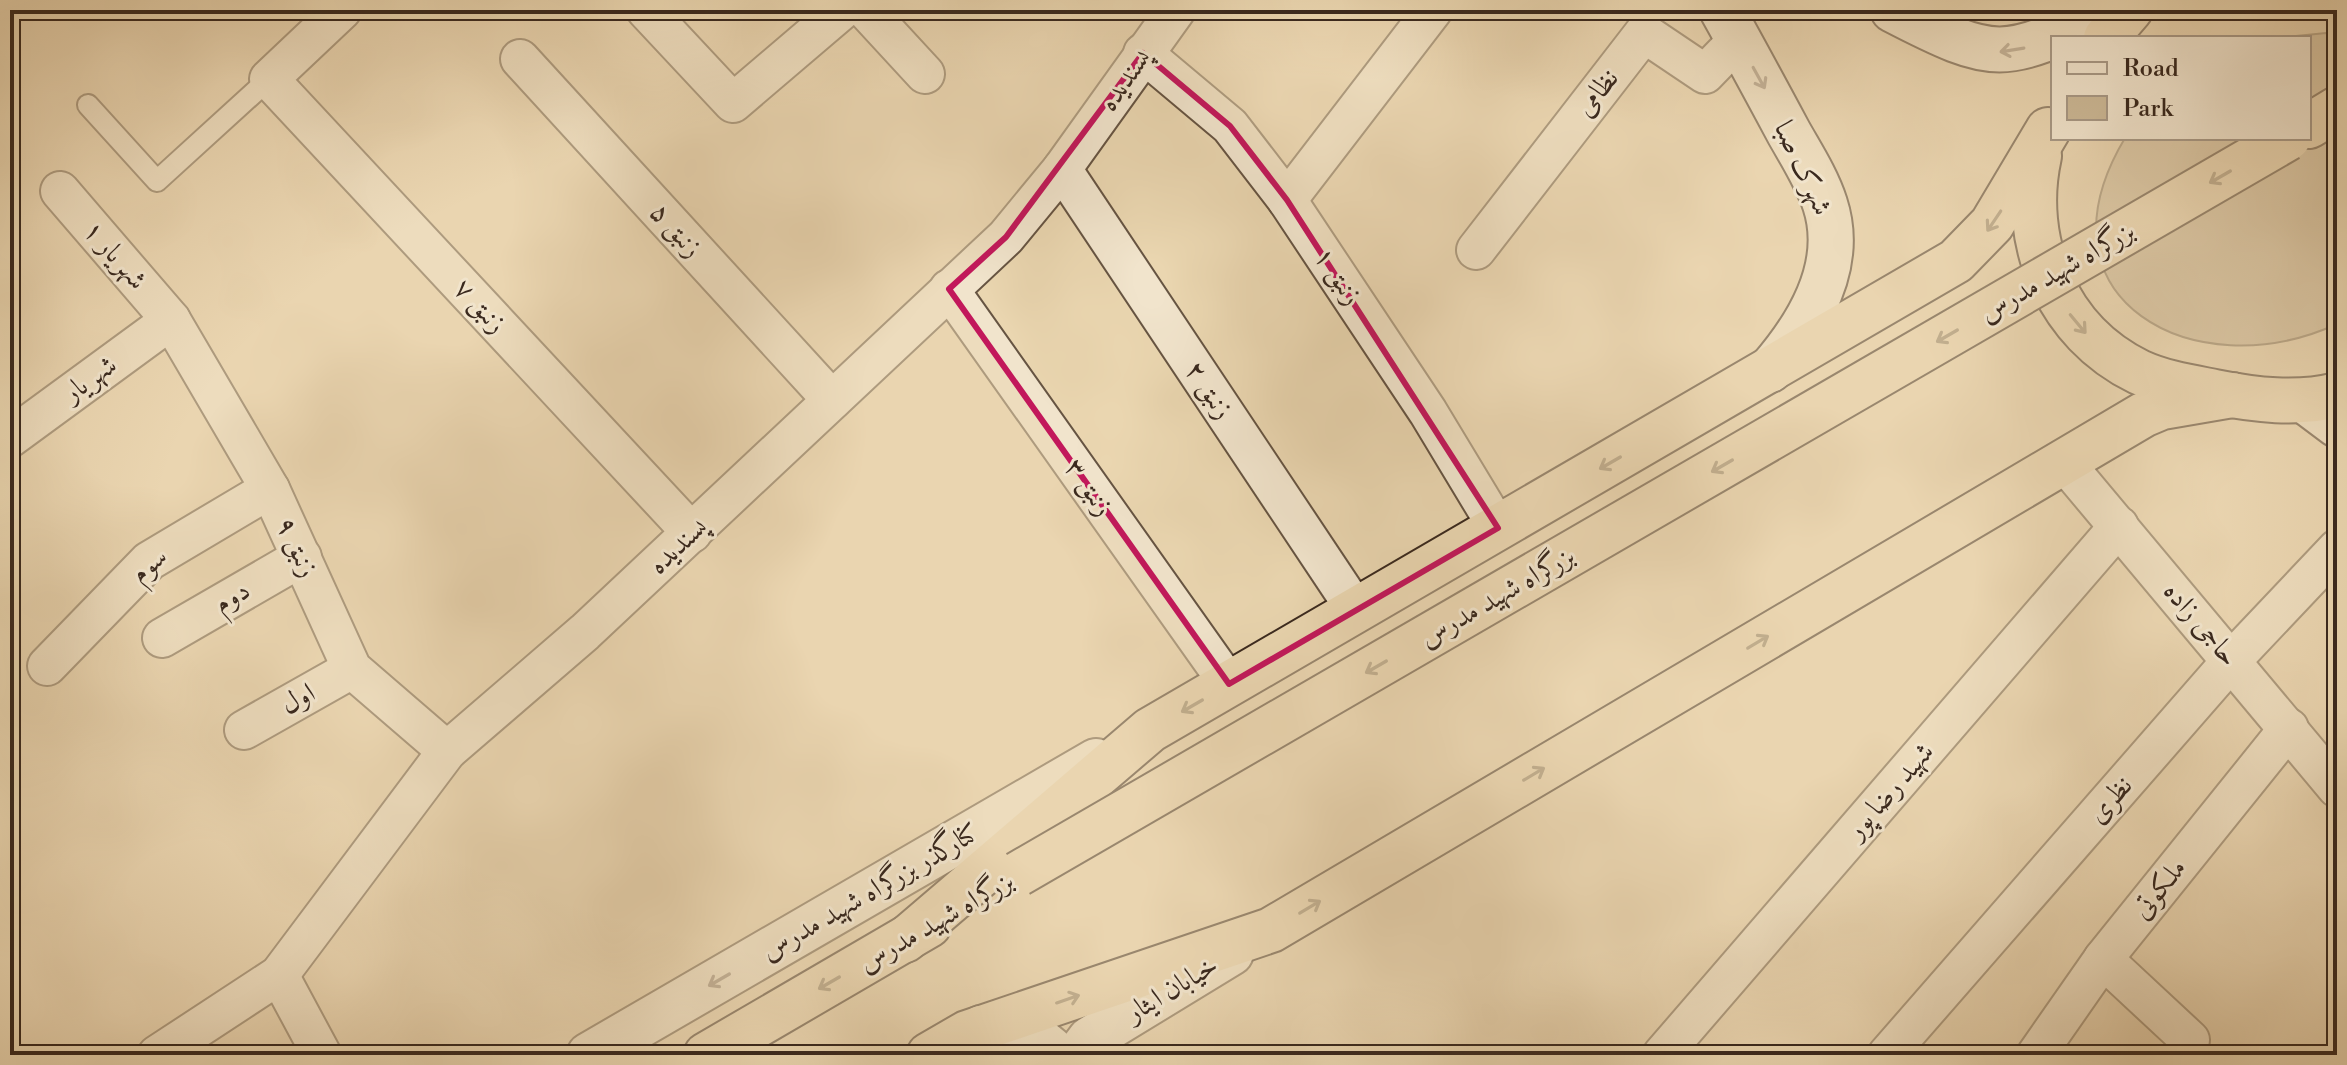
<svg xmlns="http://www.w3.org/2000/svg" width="2347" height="1065" font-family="'Libre Bodoni',Amiri,serif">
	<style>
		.green { fill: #ccb997; stroke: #83715a; stroke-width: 2 }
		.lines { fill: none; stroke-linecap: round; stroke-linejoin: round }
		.service-casing { stroke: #665442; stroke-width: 24 }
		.minor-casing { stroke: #665442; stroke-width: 42 }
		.tertiary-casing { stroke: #665442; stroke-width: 48 }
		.secondary-casing { stroke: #3a291e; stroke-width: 48 }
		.trunk-casing { stroke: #3a291e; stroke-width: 48 }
		.service { stroke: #f1e4cc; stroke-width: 20 }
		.minor { stroke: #f1e4cc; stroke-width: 38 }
		.tertiary { stroke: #f1e4cc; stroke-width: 44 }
		.secondary { stroke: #f1e4cc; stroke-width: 44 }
		.trunk { stroke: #ead6b0; stroke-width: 44 }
		.trunk-bridge-casing { stroke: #3a291e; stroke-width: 48; stroke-linecap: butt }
		.trunk-bridge { stroke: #ead6b0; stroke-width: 44 }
		.oneway { stroke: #968675 }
		.oneway2 { stroke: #928067 }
		.marked { fill: none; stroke: #c2185b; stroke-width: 6; stroke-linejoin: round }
		.labels { text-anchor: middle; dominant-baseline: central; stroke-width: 6; stroke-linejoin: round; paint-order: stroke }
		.street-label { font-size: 28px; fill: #3a291e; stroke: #f1e4cc }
	</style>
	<rect width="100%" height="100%" fill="#ead6b0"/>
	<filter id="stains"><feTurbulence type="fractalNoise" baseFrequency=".0025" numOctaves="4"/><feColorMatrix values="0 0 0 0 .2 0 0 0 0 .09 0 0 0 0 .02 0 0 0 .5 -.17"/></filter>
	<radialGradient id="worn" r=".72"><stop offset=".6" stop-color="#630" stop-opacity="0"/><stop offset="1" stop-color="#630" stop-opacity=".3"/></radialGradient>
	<path class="green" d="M2326 33 2337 35V324C2195 389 2028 300 2125 138H2309V38H2275Z"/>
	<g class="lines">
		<g class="service-casing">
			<polyline id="service" points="88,105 157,181 269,79"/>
		</g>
		<g class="minor-casing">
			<g id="minor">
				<polyline points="342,10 269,79 692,533"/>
				<polyline points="646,10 733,103 842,10"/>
				<polyline points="866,10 925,74"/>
				<polyline points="1143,53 1230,126 1287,200 1428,412 1498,528"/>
				<polyline points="520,59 832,400"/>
				<polyline points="1062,169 1356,610"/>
				<polyline points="60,191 171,320 270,489 352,669 447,751"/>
				<polyline points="1287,200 1433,10"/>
				<polyline points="1476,250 1644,33 1705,74 1738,40"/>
				<polyline points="949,289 1229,684"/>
				<polyline points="10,438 171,320"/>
				<polyline points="2064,462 2337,788"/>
				<polyline points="162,638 302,557"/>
				<polyline points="47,666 149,561 270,489"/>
				<polyline points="244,730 352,669"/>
				<polyline points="2103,959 2190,1040"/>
				<polyline points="279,975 322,1055"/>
				<polyline points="157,1055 279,975 447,751 585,632 1006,237 1062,169 1176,10"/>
				<polyline points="1662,1055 2119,526"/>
				<polyline points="1887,1055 2232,660 2337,549"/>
				<polyline points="2036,1055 2103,959 2289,728"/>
			</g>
		</g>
		<g class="tertiary-casing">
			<g id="tertiary">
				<path d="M981 1028C1012 1027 1035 1032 1057 1055"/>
				<polyline points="589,1055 1096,761"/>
				<polyline points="1078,1055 1090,1039 1231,953"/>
			</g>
		</g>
		<g class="secondary-casing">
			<g id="secondary">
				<path d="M1722 10C1745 51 1767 92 1789 133 1802 156 1817 179 1825 204 1845 265 1809 325 1770 370"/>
				<path d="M1893 10C1999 65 2004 60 2110 10"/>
				<polyline points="2305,401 2337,425"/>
			</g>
		</g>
		<g class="trunk-casing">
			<g id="trunk">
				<polyline points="2106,38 2130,10"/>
				<polyline points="2309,126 2337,109"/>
				<path d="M2039 156C2020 242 2057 332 2139 372 2163 383 2189 387 2215 392 2255 400 2297 405 2337 395"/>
				<polyline points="905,940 1150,730 1956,261 1992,224 2048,130"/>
				<polyline points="706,1055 929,925"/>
				<polyline points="929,1055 967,1033 1271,930 2143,415 2162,407 2232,395"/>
			</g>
		</g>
		<use href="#service" class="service"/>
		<use href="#minor" class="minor"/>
		<use href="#tertiary" class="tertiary"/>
		<use href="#secondary" class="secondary"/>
		<use href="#trunk" class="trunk"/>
		<g class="trunk-bridge-casing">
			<polyline id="trunk-bridge" points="1018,874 2288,138"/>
		</g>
		<use href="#trunk-bridge" class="trunk-bridge"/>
	</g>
	<defs><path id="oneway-shaft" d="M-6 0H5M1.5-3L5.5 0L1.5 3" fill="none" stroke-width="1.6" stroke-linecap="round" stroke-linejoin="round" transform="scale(2)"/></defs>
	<g class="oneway">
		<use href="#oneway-shaft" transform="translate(2012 50) rotate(171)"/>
		<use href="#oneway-shaft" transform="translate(1759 78) rotate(61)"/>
		<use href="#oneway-shaft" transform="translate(719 980) rotate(150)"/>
	</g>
	<g class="oneway2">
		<use href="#oneway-shaft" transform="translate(2220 177) rotate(150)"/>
		<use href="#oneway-shaft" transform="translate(1994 221) rotate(124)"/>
		<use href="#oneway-shaft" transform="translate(2078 324) rotate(50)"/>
		<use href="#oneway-shaft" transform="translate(1947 336) rotate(150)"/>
		<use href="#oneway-shaft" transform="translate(1610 463) rotate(150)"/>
		<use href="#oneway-shaft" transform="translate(1722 466) rotate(150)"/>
		<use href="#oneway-shaft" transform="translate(1758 642) rotate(-31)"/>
		<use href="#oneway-shaft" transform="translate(1376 667) rotate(150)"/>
		<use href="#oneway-shaft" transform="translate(1192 706) rotate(150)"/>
		<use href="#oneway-shaft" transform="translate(1534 774) rotate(-31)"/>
		<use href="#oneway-shaft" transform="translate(1310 907) rotate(-31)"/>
		<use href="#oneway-shaft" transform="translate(829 983) rotate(150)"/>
		<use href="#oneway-shaft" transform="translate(1068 999) rotate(-19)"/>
	</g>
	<path d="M0 0H2347V1065H0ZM1143 53 1230 126 1287 200 1498 528 1229 684 949 289 1006 237Z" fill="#ead6b0" fill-opacity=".55" fill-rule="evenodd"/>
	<path class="marked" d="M1143 53 1230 126 1287 200 1498 528 1229 684 949 289 1006 237Z"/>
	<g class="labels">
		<g class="street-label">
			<text transform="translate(1125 80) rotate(-55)">پسندیده</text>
			<text transform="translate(1597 93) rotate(-52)">نظامی</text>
			<text transform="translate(1803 168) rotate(65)">شهرک صبا</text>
			<text transform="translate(676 230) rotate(48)">زنبق ۵</text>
			<text transform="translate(115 255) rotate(49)">شهریار ۱</text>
			<text transform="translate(2057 272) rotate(-30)">بزرگراه شهید مدرس</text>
			<text transform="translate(1338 276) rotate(56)">زنبق ۱</text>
			<text transform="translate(480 306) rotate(47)">زنبق ۷</text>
			<text transform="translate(90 379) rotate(-36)">شهریار</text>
			<text transform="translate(1209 390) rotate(56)">زنبق ۲</text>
			<text transform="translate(1089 487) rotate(55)">زنبق ۳</text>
			<text transform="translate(678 546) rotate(-43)">پسندیده</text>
			<text transform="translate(297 547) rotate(65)">زنبق ۹</text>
			<text transform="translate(149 565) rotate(-39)">سوم</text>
			<text transform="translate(232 597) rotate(-30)">دوم</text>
			<text transform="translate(1497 597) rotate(-30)">بزرگراه شهید مدرس</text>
			<text transform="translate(2201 624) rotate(50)">حاجی زاده</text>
			<text transform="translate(298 699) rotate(-29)">اول</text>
			<text transform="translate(1890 791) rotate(-49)">شهید رضا پور</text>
			<text transform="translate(2110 800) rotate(-49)">نظری</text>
			<text transform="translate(2159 889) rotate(-51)">ملکوتی</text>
			<text transform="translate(870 892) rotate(-30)">کنارگذر بزرگراه شهید مدرس</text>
			<text transform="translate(936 922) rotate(-30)">بزرگراه شهید مدرس</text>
			<text transform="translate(1172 989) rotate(-31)">خیابان ایثار</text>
		</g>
	</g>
	<rect width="2347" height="1065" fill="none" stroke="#ead6b0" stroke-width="40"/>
	<rect x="12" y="12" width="2323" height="1041" fill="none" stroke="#3a291e" stroke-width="4"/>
	<rect x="20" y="20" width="2307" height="1025" fill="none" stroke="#3a291e" stroke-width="2"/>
	<rect x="2051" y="36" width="260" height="104" fill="#f1e4cc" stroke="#a89986" stroke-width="2"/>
	<rect x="2067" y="62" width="40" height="12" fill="#f1e4cc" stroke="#a89986" stroke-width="2"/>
	<text x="2123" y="76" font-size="24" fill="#3a291e">Road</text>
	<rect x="2067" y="96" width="40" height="24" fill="#ccb997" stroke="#a89986" stroke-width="2"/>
	<text x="2123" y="116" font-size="24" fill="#3a291e">Park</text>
	<rect width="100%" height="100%" filter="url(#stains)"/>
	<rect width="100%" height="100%" fill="url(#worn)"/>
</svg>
